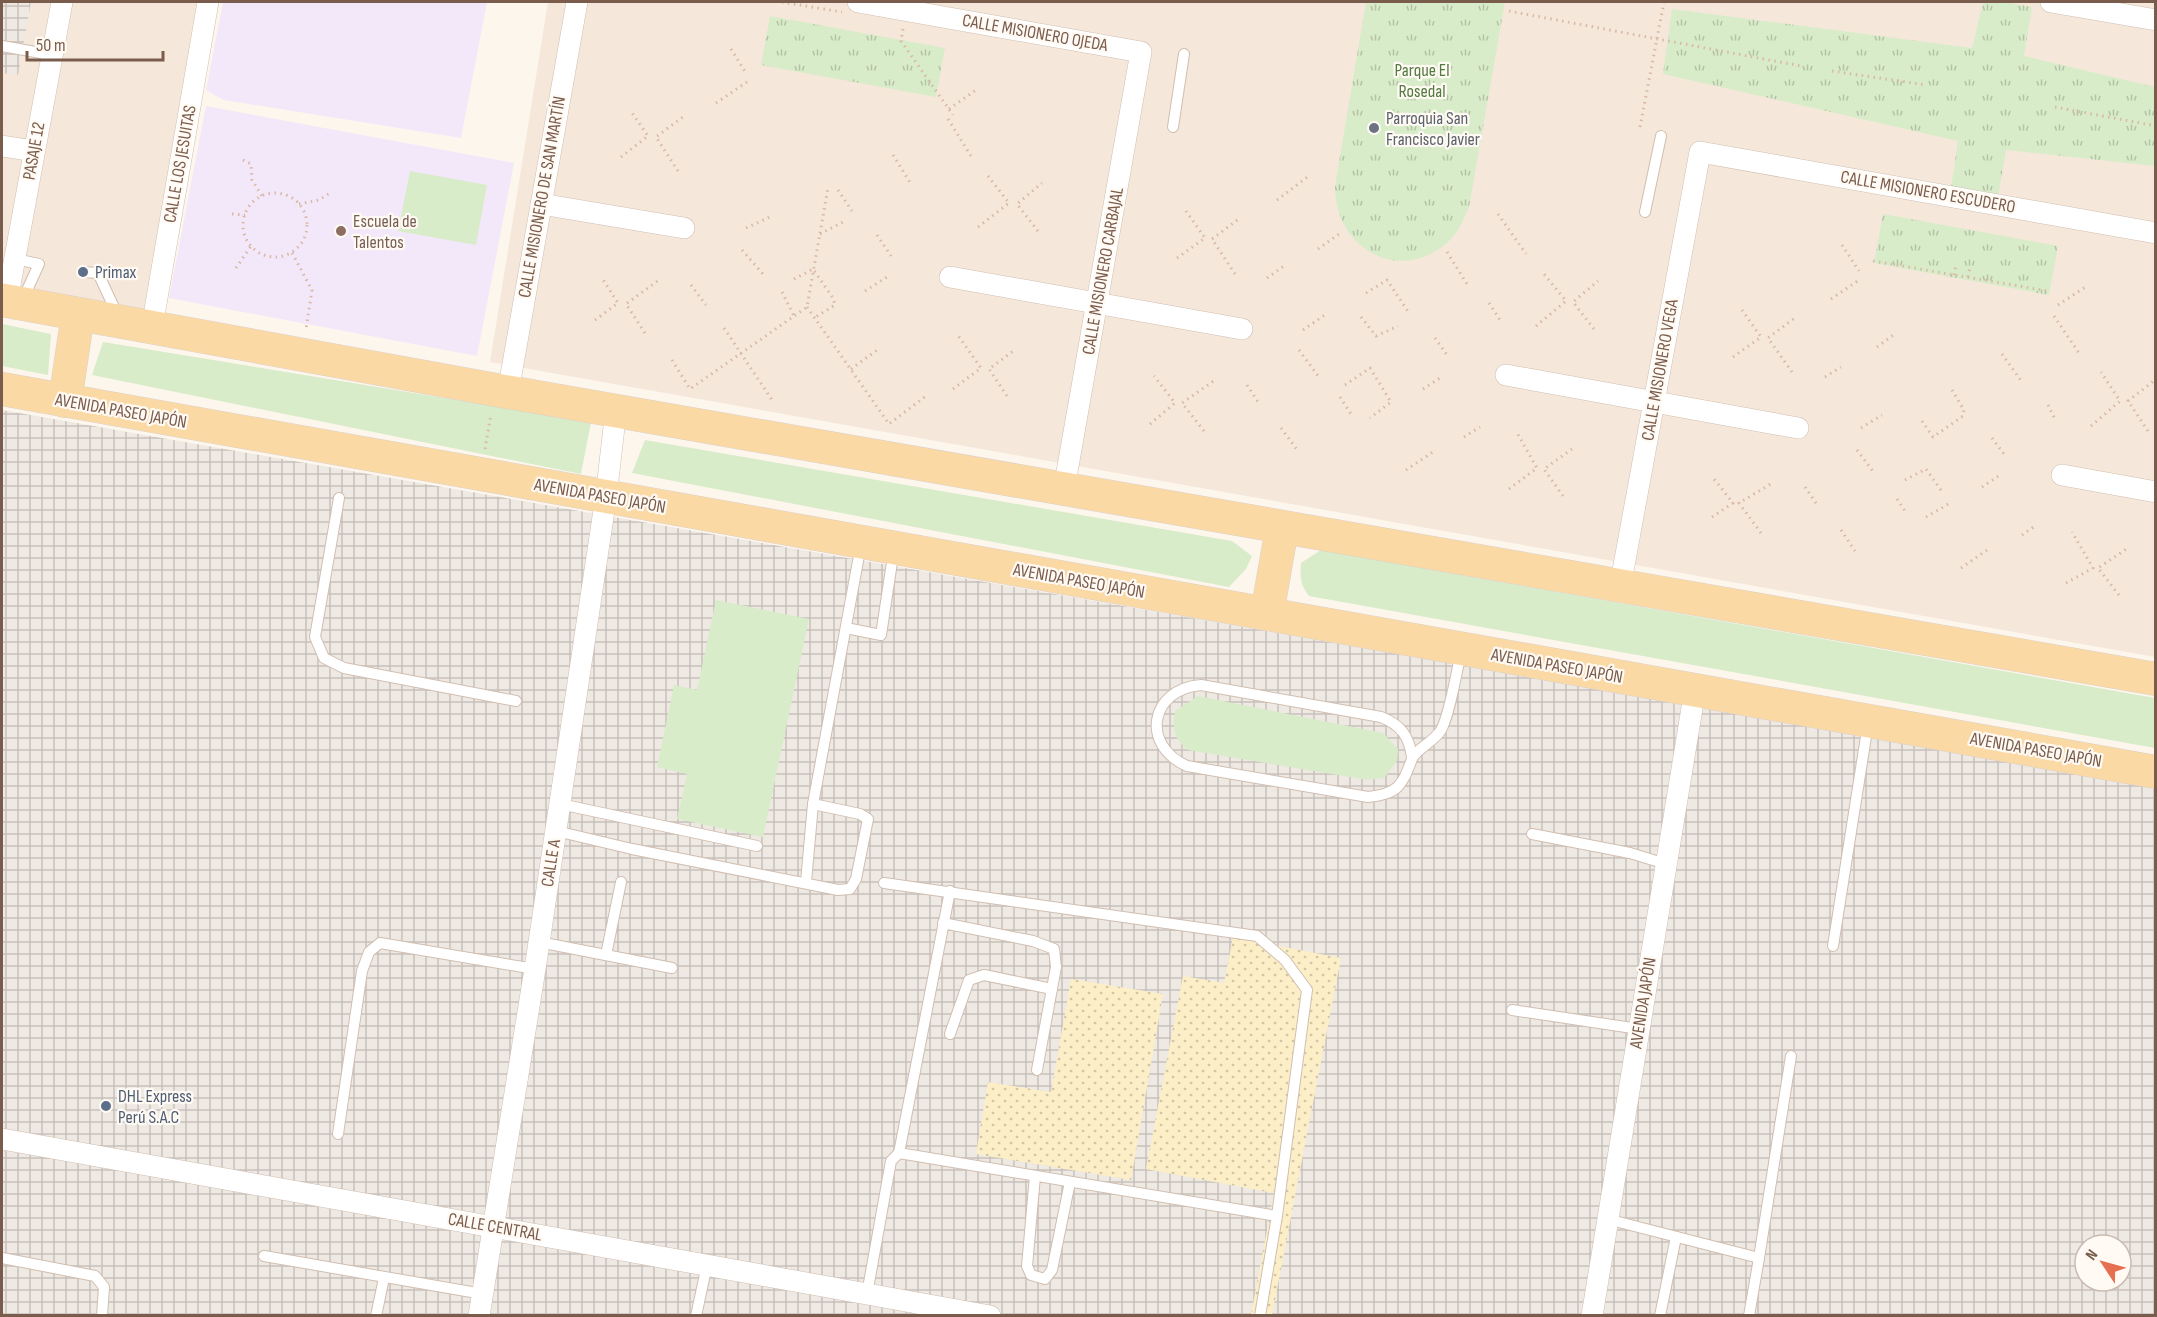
<svg xmlns="http://www.w3.org/2000/svg" width="2157" height="1317" font-family="'Sofia Sans Condensed',sans-serif">
	<style>
		.residential { fill: #f5e8da }
		.industrial { fill: url(#industrial-grid); fill-rule: evenodd }
		.education { fill: #f3e8fa }
		.grass { fill: #d8ecc9 }
		.sand { fill: url(#sand-dots) }
		.park { fill: url(#park-tufts) }
		.lines { fill: none; stroke-linecap: round; stroke-linejoin: round }
		.lane-casing { stroke: #d1beb0; stroke-width: 12 }
		.street-casing { stroke: #d1beb0; stroke-width: 22 }
		.primary-casing { stroke: #dad1cd; stroke-width: 34 }
		.path { stroke: #d9b8a5; stroke-width: 3; stroke-dasharray: 1.5 4.5; stroke-linecap: butt }
		.lane { stroke: #fff; stroke-width: 10 }
		.street { stroke: #fff; stroke-width: 21 }
		.primary { stroke: #fbd9a5; stroke-width: 33 }
		.worship-dot { fill: #6b7280; stroke: #fffaf3; stroke-width: 2 }
		.education-dot { fill: #8d6e63; stroke: #fffaf3; stroke-width: 2 }
		.service-dot { fill: #5c6f8a; stroke: #fffaf3; stroke-width: 2 }
		.labels { text-anchor: middle; dominant-baseline: central; stroke-width: 4.5; stroke-linejoin: round; paint-order: stroke }
		.street-label { font-size: 18px; fill: #7a5c4d; stroke: #fffaf3 }
		.park-label { font-size: 18px; fill: #537a41; stroke: #fffaf3 }
		.worship-label { font-size: 18px; fill: #5b616d; stroke: #fffaf3; text-anchor: start }
		.education-label { font-size: 18px; fill: #785e54; stroke: #fffaf3; text-anchor: start }
		.service-label { font-size: 18px; fill: #4e5e75; stroke: #fffaf3; text-anchor: start }
	</style>
	<defs>
		<pattern id="industrial-grid" width="8" height="8" patternUnits="userSpaceOnUse" patternTransform="scale(1.5)"><rect width="8" height="8" fill="#efe9e4"/><path d="M0 4h8M4 0v8" fill="none" stroke="#c7c0bb"/></pattern>
		<pattern id="sand-dots" width="8" height="8" patternUnits="userSpaceOnUse" patternTransform="scale(1.5)"><rect width="8" height="8" fill="#fcefc7"/><path d="M2 2h.1M6 6h.1" fill="none" stroke="#d1c5a4" stroke-width="1.8" stroke-linecap="round"/></pattern>
		<pattern id="park-tufts" width="24" height="20" patternUnits="userSpaceOnUse" patternTransform="scale(1.5)"><rect width="24" height="20" fill="#d8ecc9"/><path d="M3 7l-1-3M5 7V3M7 7l1-3M15 17l-1-3M17 17v-4M19 17l1-3" fill="none" stroke="#b4c2a5"/></pattern>
	</defs>
	<rect width="100%" height="100%" fill="#fdf6ec"/>
	<g class="residential">
		<polygon points="2,2 219,2 161,321 2,299"/>
		<polygon points="548,2 2155,2 2155,657 490,362"/>
	</g>
	<g class="industrial">
		<polygon points="2,2 31,2 18,75 2,73"/>
		<path d="M2 410 1649 698 2155 778V1315H2ZM2085 1245H2121V1281H2085Z"/>
	</g>
	<g class="education">
		<polygon points="223,2 487,2 461,138 224,100 206,90"/>
		<polygon points="206,106 514,163 477,356 169,298"/>
	</g>
	<g class="grass">
		<polygon points="410,171 487,185 476,245 398,231"/>
		<polygon points="2,324 51,334 48,375 2,366"/>
		<polygon points="103,342 591,422 581,474 92,375"/>
		<polygon points="645,440 1232,541 1252,556 1246,569 1229,587 632,473"/>
		<path d="M1321 550 2155 698V748L1309 596C1300 585 1300 577 1301 563Z"/>
		<polygon points="716,600 809,619 763,837 677,819 687,774 657,767 674,685 697,690"/>
		<path d="M1198 696 1383 733 1398 749 1397 761 1384 778 1368 780 1188 750C1174 739 1172 728 1175 711Z"/>
	</g>
	<g class="sand">
		<polygon points="1233,937 1341,958 1272,1315 1251,1315 1274,1193 1146,1169 1183,976 1224,983"/>
		<polygon points="1071,979 1163,994 1131,1180 976,1154 988,1082 1051,1092"/>
	</g>
	<g class="park">
		<path d="M1366 2H1505L1469 207C1464 218 1460 230 1451 239 1403 287 1334 250 1335 186Z"/>
		<polygon points="1983,2 2004,2 2032,7 2024,56 2155,87 2155,166 2006,150 1998,197 1951,188 1958,141 1663,74 1672,9 1972,48"/>
		<polygon points="770,16 945,48 936,97 761,65"/>
		<polygon points="1883,214 2058,246 2049,295 1874,263"/>
	</g>
	<g class="lines">
		<g class="lane-casing">
			<g id="lane">
				<polyline points="2,46 52,55"/>
				<polyline points="1173,127 1184,54"/>
				<polyline points="1645,212 1661,136"/>
				<polyline points="15,259 39,264 23,299"/>
				<polyline points="83,272 98,273 118,316"/>
				<polyline points="339,498 315,637 324,658 344,668 516,701"/>
				<polyline points="846,628 881,635 894,549"/>
				<path d="M1412 757C1409 736 1401 725 1381 717L1201 685C1150 689 1140 745 1187 766L1368 797C1399 794 1402 785 1412 759 1415 750 1435 741 1441 730 1450 714 1456 673 1461 653"/>
				<polyline points="560,804 757,846"/>
				<polyline points="556,831 632,849 838,890 850,889 856,879 868,819 860,814 813,804"/>
				<polyline points="1532,834 1630,853 1666,864"/>
				<polyline points="806,882 813,804 861,545"/>
				<polyline points="884,883 1257,936 1285,960 1307,990 1277,1216 1260,1316"/>
				<polyline points="943,923 1033,941 1054,949 1056,967 1037,1070"/>
				<polyline points="539,942 672,968"/>
				<polyline points="1833,946 1868,724"/>
				<polyline points="606,955 621,882"/>
				<polyline points="1512,1010 1639,1029"/>
				<polyline points="950,1034 969,980 984,975 1052,989"/>
				<polyline points="338,1134 362,971 369,952 380,943 535,969"/>
				<polyline points="899,1153 950,891"/>
				<polyline points="1035,1176 1027,1266 1031,1275 1045,1279 1052,1270 1070,1182"/>
				<polyline points="1607,1219 1759,1258 1791,1056"/>
				<polyline points="264,1256 483,1294"/>
				<polyline points="2,1258 95,1276 104,1287 102,1316"/>
				<polyline points="867,1294 891,1161 899,1153 1277,1216"/>
				<polyline points="376,1316 384,1278"/>
				<polyline points="696,1316 707,1265"/>
				<polyline points="1660,1316 1676,1237"/>
				<polyline points="1749,1316 1759,1258"/>
			</g>
		</g>
		<g class="street-casing">
			<g id="street">
				<polyline points="858,2 1141,52 1064,489"/>
				<polyline points="2051,2 2156,20"/>
				<polyline points="2,146 34,151"/>
				<polyline points="541,204 684,228"/>
				<polyline points="950,277 1242,329"/>
				<polyline points="7,301 62,2"/>
				<polyline points="152,327 208,2"/>
				<polyline points="1506,375 1798,428"/>
				<polyline points="508,392 577,2"/>
				<polyline points="2062,475 2156,492"/>
				<polyline points="1620,587 1700,152 2156,233"/>
				<polyline points="2,1139 990,1316"/>
				<polyline points="479,1316 535,969 606,497 616,410"/>
				<polyline points="1592,1316 1695,690"/>
			</g>
		</g>
		<g class="primary-casing">
			<g id="primary">
				<polyline points="2,300 496,390 2156,679"/>
				<polyline points="2,389 2156,772"/>
				<polyline points="65,401 78,314"/>
				<polyline points="1267,614 1282,528"/>
			</g>
		</g>
		<g class="path">
			<polyline points="782,2 842,12"/>
			<polyline points="1509,11 1801,66"/>
			<polyline points="903,29 901,41 953,115"/>
			<polyline points="731,49 746,73"/>
			<polyline points="1832,71 1926,85"/>
			<polyline points="716,103 747,82"/>
			<polyline points="2055,107 2156,126"/>
			<polyline points="949,109 976,90"/>
			<polyline points="948,119 971,156"/>
			<polyline points="1640,127 1664,2"/>
			<polyline points="893,155 911,184"/>
			<polyline points="621,157 648,136 630,110"/>
			<polyline points="243,160 251,164 252,180 262,196"/>
			<polyline points="678,171 656,137 683,117"/>
			<polyline points="838,190 852,211"/>
			<circle cx="275" cy="225" r="32"/>
			<polyline points="1277,200 1310,175"/>
			<polyline points="299,204 319,200 330,193"/>
			<polyline points="232,214 245,215"/>
			<polyline points="1498,214 1526,254"/>
			<polyline points="978,227 1009,203 988,176"/>
			<polyline points="746,228 772,216"/>
			<polyline points="1038,231 1017,204 1042,183"/>
			<polyline points="820,234 845,221"/>
			<polyline points="877,235 891,256"/>
			<polyline points="1842,245 1859,271"/>
			<polyline points="1318,249 1339,234"/>
			<polyline points="742,250 763,274"/>
			<polyline points="1447,252 1467,284"/>
			<polyline points="292,253 312,290 306,329"/>
			<polyline points="1177,258 1205,238 1186,211"/>
			<polyline points="1873,261 2048,291"/>
			<polyline points="236,268 251,246"/>
			<polyline points="1235,274 1212,239 1240,218"/>
			<polyline points="1954,275 1956,265"/>
			<polyline points="1968,277 1970,267"/>
			<polyline points="1267,278 1284,266"/>
			<polyline points="794,279 813,269 833,298 835,305 814,318"/>
			<polyline points="691,285 706,305"/>
			<polyline points="865,291 887,277"/>
			<polyline points="782,292 794,316"/>
			<polyline points="1366,293 1387,280 1409,313"/>
			<polyline points="1831,299 1859,280"/>
			<polyline points="1489,303 1500,320"/>
			<polyline points="2058,305 2087,286"/>
			<polyline points="807,307 889,424 926,396"/>
			<polyline points="2054,316 2079,353"/>
			<polyline points="1361,317 1376,336 1398,326"/>
			<polyline points="595,320 618,303 602,278"/>
			<polyline points="1536,326 1566,301 1544,274"/>
			<polyline points="724,328 772,400"/>
			<polyline points="1594,329 1573,302 1598,281"/>
			<polyline points="1303,330 1326,314"/>
			<polyline points="645,333 626,304 659,280"/>
			<polyline points="1435,338 1447,355"/>
			<polyline points="1877,347 1896,333"/>
			<polyline points="1299,350 1319,377"/>
			<polyline points="2002,354 2022,382"/>
			<polyline points="1733,357 1761,337 1742,310"/>
			<polyline points="672,360 690,389 807,307 828,188"/>
			<polyline points="851,369 880,348"/>
			<polyline points="1792,372 1768,338 1796,317"/>
			<polyline points="1825,377 1841,367"/>
			<polyline points="1247,385 1260,405"/>
			<polyline points="1345,385 1370,368 1391,402 1370,418"/>
			<polyline points="953,389 981,368 957,334"/>
			<polyline points="1423,389 1443,376"/>
			<polyline points="1007,396 989,369 1016,349"/>
			<polyline points="1340,397 1351,414"/>
			<polyline points="2048,405 2055,419"/>
			<polyline points="1922,421 1933,437 1963,416 1964,410 1952,390"/>
			<polyline points="1150,424 1175,403 1154,376"/>
			<polyline points="2091,426 2120,401 2101,372"/>
			<polyline points="1281,428 1298,451"/>
			<polyline points="1861,428 1882,415"/>
			<polyline points="1204,431 1182,403 1215,380"/>
			<polyline points="2148,431 2128,401 2155,380"/>
			<polyline points="1464,437 1480,427"/>
			<polyline points="1992,438 2004,454"/>
			<polyline points="485,449 491,414"/>
			<polyline points="1857,450 1875,474"/>
			<polyline points="1406,470 1436,450"/>
			<polyline points="1905,480 1926,469 1943,493"/>
			<polyline points="1805,487 1818,506"/>
			<polyline points="1982,487 2000,475"/>
			<polyline points="1509,489 1537,468 1517,433"/>
			<polyline points="1563,496 1544,469 1572,449"/>
			<polyline points="1897,499 1907,514"/>
			<polyline points="1712,517 1733,503 1714,479"/>
			<polyline points="1926,517 1950,503"/>
			<polyline points="1841,530 1855,551"/>
			<polyline points="1761,533 1739,503 1774,482"/>
			<polyline points="2022,535 2035,526"/>
			<polyline points="1961,568 1990,548"/>
			<polyline points="2066,583 2093,568 2072,532"/>
			<polyline points="2119,595 2098,568 2128,548"/>
		</g>
		<use href="#lane" class="lane"/>
		<use href="#street" class="street"/>
		<use href="#primary" class="primary"/>
	</g>
	<circle class="worship-dot" cx="1374" cy="128" r="6"/>
	<circle class="education-dot" cx="341" cy="231" r="6"/>
	<g class="service-dot">
		<circle cx="83" cy="272" r="6"/>
		<circle cx="106" cy="1106" r="6"/>
	</g>
	<g class="labels">
		<g class="street-label">
			<text transform="translate(1035 33) rotate(10)">CALLE MISIONERO OJEDA</text>
			<text transform="translate(34 151) rotate(-80)">PASAJE 12</text>
			<text transform="translate(180 164) rotate(-80)">CALLE LOS JESUITAS</text>
			<text transform="translate(1928 192) rotate(10)">CALLE MISIONERO ESCUDERO</text>
			<text transform="translate(542 197) rotate(-80)">CALLE MISIONERO DE SAN MARTÍN</text>
			<text transform="translate(1103 271) rotate(-80)">CALLE MISIONERO CARBAJAL</text>
			<text transform="translate(1660 370) rotate(-80)">CALLE MISIONERO VEGA</text>
			<text transform="translate(121 411) rotate(10)">AVENIDA PASEO JAPÓN</text>
			<text transform="translate(600 496) rotate(10)">AVENIDA PASEO JAPÓN</text>
			<text transform="translate(1079 581) rotate(10)">AVENIDA PASEO JAPÓN</text>
			<text transform="translate(1557 666) rotate(10)">AVENIDA PASEO JAPÓN</text>
			<text transform="translate(2036 750) rotate(10)">AVENIDA PASEO JAPÓN</text>
			<text transform="translate(551 863) rotate(-81)">CALLE A</text>
			<text transform="translate(1643 1003) rotate(-81)">AVENIDA JAPÓN</text>
			<text transform="translate(495 1227) rotate(10)">CALLE CENTRAL</text>
		</g>
		<g class="park-label">
			<text x="1422" y="70">Parque El<tspan x="1422" dy="21">Rosedal</tspan></text>
		</g>
		<g class="worship-label">
			<text x="1386" y="118">Parroquia San<tspan x="1386" dy="21">Francisco Javier</tspan></text>
		</g>
		<g class="education-label">
			<text x="353" y="221">Escuela de<tspan x="353" dy="21">Talentos</tspan></text>
		</g>
		<g class="service-label">
			<text x="95" y="272">Primax</text>
			<text x="118" y="1096">DHL Express<tspan x="118" dy="21">Perú S.A.C</tspan></text>
		</g>
	</g>
	<rect width="2157" height="1317" fill="none" stroke="#7a5c4d" stroke-width="6"/>
	<g transform="translate(2103 1263) rotate(306)"><circle r="28" fill="#fffaf3" stroke="#cabbb1" stroke-width="1.5"/>
	<path d="M0-4.5L10 22L0 15L-10 22Z" fill="#e76f51"/>
	<text y="-9" font-size="16" font-weight="bold" text-anchor="middle" fill="#7a5c4d">N</text>
	</g>
	<path d="M27 51v9h136v-9" fill="none" stroke="#7a5c4d" stroke-width="3"/>
	<text x="36" y="51" font-size="18" fill="#7a5c4d" stroke="#fffaf3" stroke-width="4.5" paint-order="stroke">50 m</text>
</svg>
